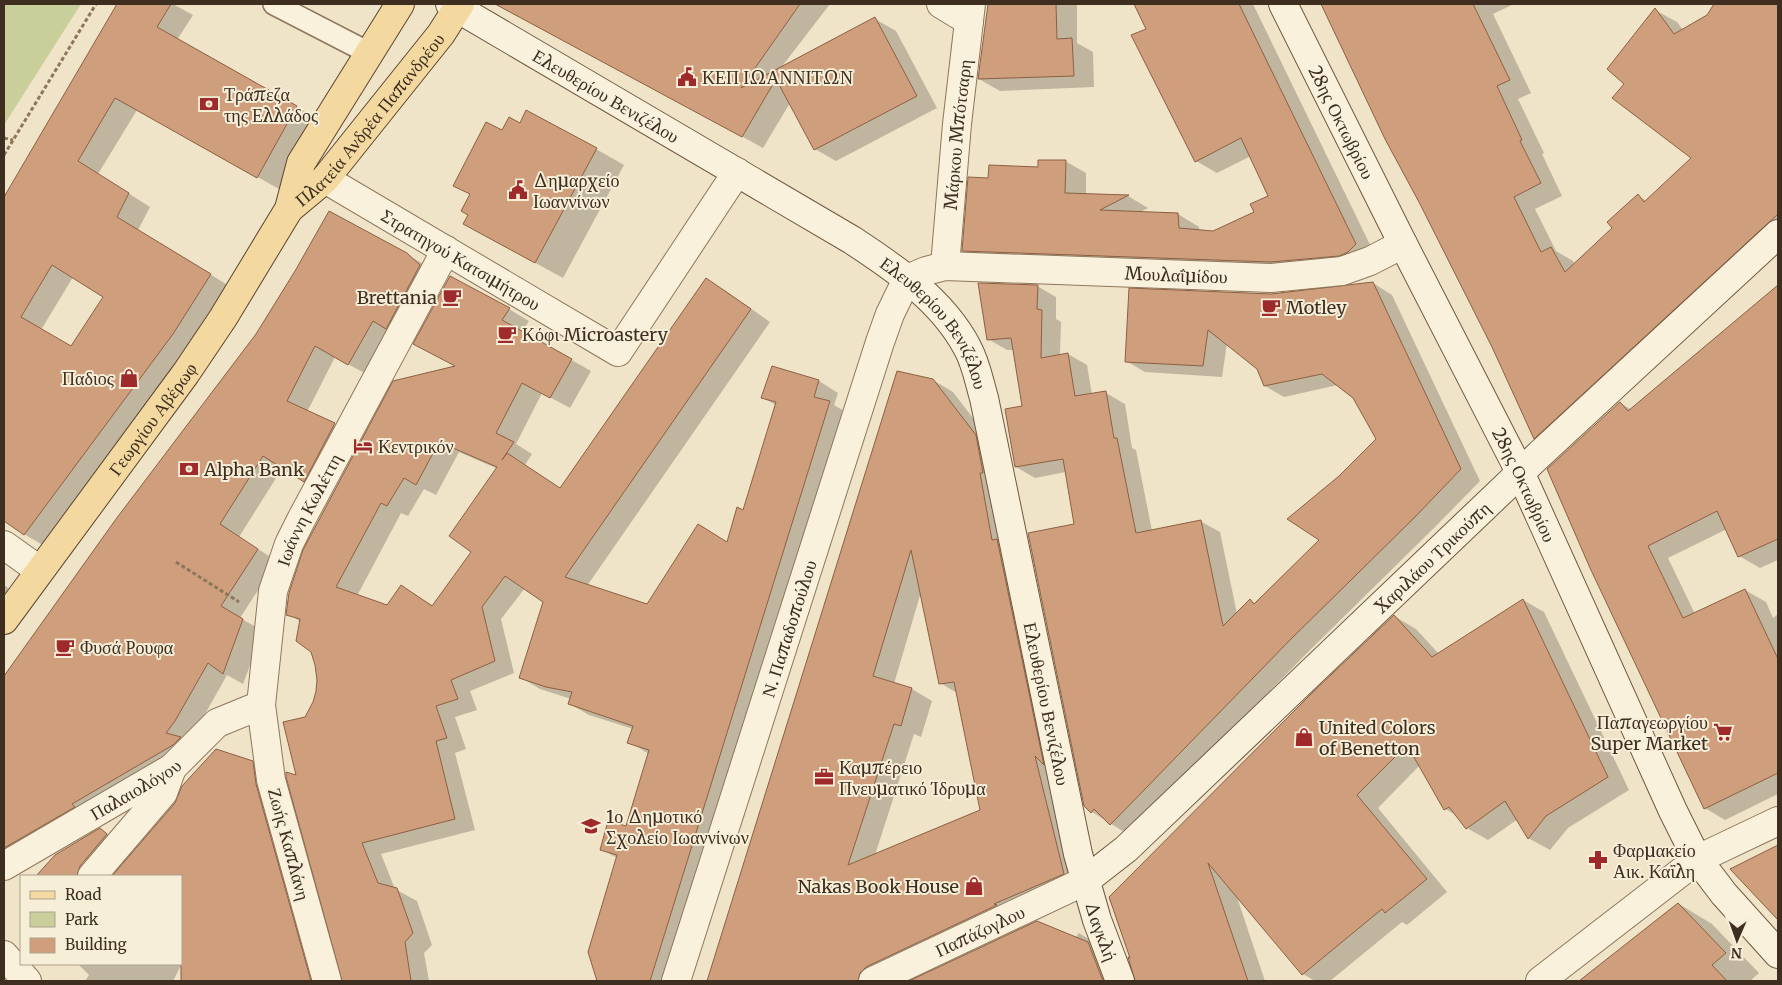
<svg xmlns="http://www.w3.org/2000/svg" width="1782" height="985" font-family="Merriweather,serif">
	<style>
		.green { fill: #c9cf9b }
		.shadow { fill: #0003; fill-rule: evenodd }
		.building { fill: #cf9f7d; stroke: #8d5f41; fill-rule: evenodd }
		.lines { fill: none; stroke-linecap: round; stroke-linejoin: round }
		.lane-casing { stroke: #8d765c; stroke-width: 24 }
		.street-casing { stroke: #8d765c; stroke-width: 30 }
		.secondary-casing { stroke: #6f573f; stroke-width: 30 }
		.primary-casing { stroke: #5b4430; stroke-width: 30 }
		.path { stroke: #8d765c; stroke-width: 3; stroke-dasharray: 4 2.5; stroke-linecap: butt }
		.lane { stroke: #faf1dc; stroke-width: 21 }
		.street { stroke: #faf1dc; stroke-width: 28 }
		.secondary { stroke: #faf1dc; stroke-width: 28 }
		.primary { stroke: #f3d9a0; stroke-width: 28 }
		.labels { text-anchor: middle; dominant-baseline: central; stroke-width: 4; stroke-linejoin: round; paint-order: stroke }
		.poi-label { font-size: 18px; fill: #3d2e20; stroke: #f7eed8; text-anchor: start }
		.street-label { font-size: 18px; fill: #3d2e20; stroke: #f7eed8 }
	</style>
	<rect width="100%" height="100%" fill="#f0e4c8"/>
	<polygon class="green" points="4,4 81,4 4,125"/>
	<g class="shadow">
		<path d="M119 4H173L193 15 177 40 318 119 279 189 137 110 98 174 150 207 138 230 231 287 46 547 24 534 4 519V200ZM73 277 104 297 71 348 41 330Z"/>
		<polygon points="523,4 830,4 780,69 875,19 896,31 937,108 836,161 815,149 790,103 763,148 518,14"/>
		<polygon points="989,4 1077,4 1077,43 1093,52 1094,87 1000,91 979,79"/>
		<polygon points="1136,4 1253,4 1376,257 1360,267 984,262 963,250 989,179 1065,161 1086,173 1086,195 1128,196 1148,208 1138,213 1178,214 1199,227 1199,231 1213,232 1256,212 1269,197 1251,156 1217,173 1196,161 1148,29"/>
		<path d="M1322 4H1514L1493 14 1531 93 1518 99 1544 153 1542 154 1562 196 1535 209 1556 251 1573 261 1575 264 1614 228 1638 196 1647 201 1693 158 1626 84 1655 10 1677 22 1683 30 1708 16 1716 4H1778V245L1556 450 1534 438 1493 347 1421 203 1386 138ZM1771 217 1773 219 1544 431V427Z"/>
		<polygon points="520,125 596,149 624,165 563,278 464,224 470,214 471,195 455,185 502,132"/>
		<polygon points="406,254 427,266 368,375 335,357 307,412 354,436 324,492 283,467 239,537 277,561 240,618 263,631 243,684 227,675 195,732 187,742 4,872 4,679 117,520"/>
		<path d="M706 280 726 291 770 322 587 586 648 605 699 525 728 543 744 511 776 405 763 398 819 381 838 393 834 405 849 414 673 981H598L589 952 617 858 601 849 627 827 649 754 629 742 633 729 589 715 570 704 571 699 540 689 520 677 544 602 525 588 501 619 514 673 470 691 477 710 455 717 466 749 455 753 475 830 381 854 395 889 417 901 432 945 424 953 429 981H343L297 777 305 718 314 703 318 691 316 664 301 622 288 614 458 367 509 309 529 321 522 332 591 371 570 408 542 393 516 444 532 454 525 465 561 489ZM459 452 498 469 473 552 434 606 402 587 388 607 357 596 401 513 408 516 424 489 436 495Z"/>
		<polygon points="1373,283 1392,295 1480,481 1434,528 1309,651 1129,835 1092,812 1076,525 1066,472 1035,478 1016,467 1023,407 1014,350 1007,350 988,339 1037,286 1056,297 1056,319 1061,322 1060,355 1068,354 1087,365 1092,395 1106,393 1125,404 1132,448 1136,450 1152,531 1200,521 1220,532 1237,614 1251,601 1257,604 1321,540 1340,476 1378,439 1354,397 1338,385 1284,397 1265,386 1258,369 1227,343 1222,377 1145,372 1126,361 1271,295"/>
		<polygon points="1778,287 1778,560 1760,568 1739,556 1727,529 1668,558 1695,614 1745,590 1766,602 1773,618 1778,614 1778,794 1725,820 1705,808 1591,567 1620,403 1632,410"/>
		<path d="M897 372 933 380 953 392 995 447 1077 888 882 981H709ZM921 592 940 683 957 693 982 811 875 855 914 734 921 737 932 701 912 689 894 684Z"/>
		<polygon points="4,585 12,591 4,603"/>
		<polygon points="1523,600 1544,612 1629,790 1568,828 1550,850 1528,838 1518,819 1488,840 1467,828 1458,816 1445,809 1420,765 1378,808 1447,892 1407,925 1402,922 1330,981 1315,981 1303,974 1236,894 1265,981 1147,981 1133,963 1111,898 1394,616 1416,629 1439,654"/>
		<polygon points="252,762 272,774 327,981 212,981 200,975 191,946 173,981 85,981 89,975 78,964 181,964 181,876 114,876 176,804"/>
		<path d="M100 830 120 841 100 876H38L55 856ZM89 858 77 871 83 861Z"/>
		<polygon points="1778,846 1778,917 1732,869"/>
		<polygon points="1679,904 1712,924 1759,973 1750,981 1581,981"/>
		<polygon points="1037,922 1075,938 1079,933 1100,946 1113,981 912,981"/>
	</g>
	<g class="building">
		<path d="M117 4H171L157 27 297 106 257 178 115 98 78 161 129 193 117 217 211 274 173 334 24 535 4 521V197ZM52 265 103 297 71 346 21 317Z"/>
		<polygon points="495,4 800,4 741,88 875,17 917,96 814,150 776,79 742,137"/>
		<polygon points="988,4 1056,4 1057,39 1072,38 1074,76 978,79"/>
		<polygon points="1134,4 1239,4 1356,244 1348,252 1339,256 1271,262 962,251 968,177 988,178 989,165 1038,167 1038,160 1066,160 1065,193 1129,195 1100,210 1178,213 1179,228 1213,231 1254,212 1250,204 1268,196 1241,138 1195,162 1131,35 1146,29"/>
		<polygon points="1321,4 1473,4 1510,80 1497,86 1522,140 1520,141 1541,183 1514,197 1541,252 1551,247 1565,272 1612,228 1607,222 1638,194 1644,202 1691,158 1612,98 1624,84 1607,69 1655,8 1674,34 1707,15 1714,4 1778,4 1778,214 1534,439 1492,347 1420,204 1385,139"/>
		<polygon points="526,110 597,148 535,263 463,224 468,215 461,211 470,194 453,186 486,122 502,130 509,117 520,123"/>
		<polygon points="329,211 407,253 420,265 386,329 373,321 348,365 315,346 287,401 335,423 304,482 263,456 220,524 258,549 221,606 243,619 223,674 208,663 175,721 166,733 181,737 173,745 72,804 75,807 4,848 4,676 116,519 256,334 295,271"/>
		<path d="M450 276 510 308 502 320 572 359 550 398 522 383 496 433 514 442 502 460 507 453 560 488 706 278 751 309 565 577 647 604 698 524 727 542 737 507 743 510 776 402 761 398 772 366 819 380 814 397 830 401 650 981H597L588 952 617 855 600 850 608 821 626 826 649 750 627 743 633 726 568 704 572 692 546 687 519 678 543 602 505 576 482 607 495 661 451 680 458 699 436 706 447 738 436 741 455 819 362 843 378 883 397 888 413 933 405 942 411 981H342L286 777V772L296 775 283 722 305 717 313 702 316 691 317 680 315 665 311 652 296 641 300 619 286 615 289 593 303 550 393 381 455 366 413 344ZM439 442 497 467 449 536 471 552 432 606 401 585 387 605 336 587 381 503 387 506 404 478 416 485Z"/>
		<polygon points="1373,282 1461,469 1415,517 1290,640 1110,825 1094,809 1091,813 1084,806 1028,533 1074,524 1063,459 1015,467 1005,409 1022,406 1011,338 987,340 978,283 1038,285 1037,309 1042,310 1041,358 1068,353 1075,396 1106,391 1114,438 1117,438 1136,533 1201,520 1223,626 1250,599 1254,604 1319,540 1287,519 1339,476 1376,439 1353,398 1322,374 1264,386 1257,369 1208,330 1203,366 1125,362 1129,288 1271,294"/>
		<polygon points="1778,285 1778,539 1738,557 1717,511 1648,546 1683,618 1745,589 1778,659 1778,773 1704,809 1590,568 1547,469 1620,402 1628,411"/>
		<path d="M897 371 933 379 976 435 983 473H980L992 540 997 539 1044 765 1035 756 1064 874 994 904 997 905 866 967 860 973 858 981H707ZM911 550 939 684 954 682 980 810 848 865 894 724 901 726 912 688 873 676Z"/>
		<polygon points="1523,599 1608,777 1546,816 1528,839 1505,801 1466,829 1449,807 1444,810 1407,745 1357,795 1427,879 1385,913 1382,909 1302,975 1208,863 1248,981 1135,981 1128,957 1130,958 1109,897 1311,694 1394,615 1432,657"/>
		<polygon points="216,749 253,761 256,784 311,981 181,981 181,876 112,876 175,803 182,786"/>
		<polygon points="100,828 107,834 80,866 77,876 36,876 55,855"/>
		<polygon points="1778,845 1778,920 1730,869"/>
		<polygon points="1678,903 1726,953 1712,965 1727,981 1579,981"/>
		<polygon points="1037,921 1088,942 1103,981 909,981"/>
	</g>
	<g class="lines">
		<g class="lane-casing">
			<polyline id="lane" points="274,4 369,53"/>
		</g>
		<g class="street-casing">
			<g id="street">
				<polyline points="941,4 969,21"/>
				<path id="s1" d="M325 179 618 352 737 172"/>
				<path id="s2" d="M945 266 957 124 971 4"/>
				<polyline points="4,545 39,570"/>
				<path id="s3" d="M4 866 172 768 217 723 261 705"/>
				<polyline points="92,876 163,793 172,768"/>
				<polyline points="4,955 27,981"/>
				<path id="s4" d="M327 981 271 780 261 705 273 591 289 544 302 518 446 250"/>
				<path id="s5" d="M676 981 880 342 890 314 907 279 926 271 945 266 1271 278 1342 271 1370 261 1403 244"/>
				<path id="s6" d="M873 981 1085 881"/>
				<polyline points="1540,981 1698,859 1778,821"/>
			</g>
		</g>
		<g class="secondary-casing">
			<g id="secondary">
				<path id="s7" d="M450 4 852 240C896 269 942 300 967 347 976 363 979 381 984 398L1078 854 1097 920 1120 981"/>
				<path id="s8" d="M1283 4 1403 244 1520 472 1673 811 1691 847 1708 873 1724 894 1778 954"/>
				<path id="s9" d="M1085 881 1126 849 1540 454 1778 234"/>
			</g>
		</g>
		<g class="primary-casing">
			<g id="primary">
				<path id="s10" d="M289 209 325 179 441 34 460 4"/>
				<path id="s11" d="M4 620 186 373 223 318 289 209 301 163 400 4"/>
			</g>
		</g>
		<g class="path">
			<polyline points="4,138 13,140"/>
			<polyline points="4,155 96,4"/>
			<polyline points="176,562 239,602"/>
		</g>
		<use href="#lane" class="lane"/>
		<use href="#street" class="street"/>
		<use href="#secondary" class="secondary"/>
		<use href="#primary" class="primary"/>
	</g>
	<defs>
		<g id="civic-bare" transform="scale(1.5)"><path d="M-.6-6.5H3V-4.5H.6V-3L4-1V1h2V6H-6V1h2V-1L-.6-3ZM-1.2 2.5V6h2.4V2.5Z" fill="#9e2a2b" stroke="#f7eed8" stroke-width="2.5" paint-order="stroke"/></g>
		<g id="bank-bare" transform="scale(1.5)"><path d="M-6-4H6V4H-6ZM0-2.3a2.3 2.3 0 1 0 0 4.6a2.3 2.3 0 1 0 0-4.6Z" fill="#9e2a2b" stroke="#f7eed8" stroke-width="2.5" paint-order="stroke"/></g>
		<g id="cafe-bare" transform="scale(1.5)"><path d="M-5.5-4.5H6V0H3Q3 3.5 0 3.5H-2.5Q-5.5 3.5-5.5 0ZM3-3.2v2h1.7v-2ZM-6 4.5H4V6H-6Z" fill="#9e2a2b" stroke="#f7eed8" stroke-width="2.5" paint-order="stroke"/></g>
		<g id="shop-bare" transform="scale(1.5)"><path d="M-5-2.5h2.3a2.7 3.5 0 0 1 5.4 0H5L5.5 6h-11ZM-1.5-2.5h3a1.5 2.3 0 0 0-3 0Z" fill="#9e2a2b" stroke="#f7eed8" stroke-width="2.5" paint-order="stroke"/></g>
		<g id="hotel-bare" transform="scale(1.5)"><path d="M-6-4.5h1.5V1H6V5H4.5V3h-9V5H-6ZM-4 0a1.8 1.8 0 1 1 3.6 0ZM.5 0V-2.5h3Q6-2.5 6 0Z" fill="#9e2a2b" stroke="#f7eed8" stroke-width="2.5" paint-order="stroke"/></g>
		<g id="supermarket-bare" transform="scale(1.5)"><path d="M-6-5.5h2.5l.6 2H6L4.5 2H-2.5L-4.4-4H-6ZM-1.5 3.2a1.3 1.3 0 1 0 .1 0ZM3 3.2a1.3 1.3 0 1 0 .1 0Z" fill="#9e2a2b" stroke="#f7eed8" stroke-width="2.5" paint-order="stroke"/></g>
		<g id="office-bare" transform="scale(1.5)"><path d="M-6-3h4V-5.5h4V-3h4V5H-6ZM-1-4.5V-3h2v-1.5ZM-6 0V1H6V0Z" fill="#9e2a2b" stroke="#f7eed8" stroke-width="2.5" paint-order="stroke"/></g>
		<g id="school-bare" transform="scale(1.5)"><path d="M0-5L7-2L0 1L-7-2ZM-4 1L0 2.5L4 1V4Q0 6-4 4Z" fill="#9e2a2b" stroke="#f7eed8" stroke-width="2.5" paint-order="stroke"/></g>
		<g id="pharmacy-bare" transform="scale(1.5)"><path d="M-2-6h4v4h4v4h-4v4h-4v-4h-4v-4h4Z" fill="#9e2a2b" stroke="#f7eed8" stroke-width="2.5" paint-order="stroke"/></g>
	</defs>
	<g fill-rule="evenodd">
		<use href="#civic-bare" x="687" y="77"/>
		<use href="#bank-bare" x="209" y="104"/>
		<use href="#civic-bare" x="518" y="190"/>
		<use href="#cafe-bare" x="452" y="297"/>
		<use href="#cafe-bare" x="1271" y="307"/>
		<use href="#cafe-bare" x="507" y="334"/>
		<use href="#shop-bare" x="129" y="378"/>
		<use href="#hotel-bare" x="363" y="446"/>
		<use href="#bank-bare" x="189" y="469"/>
		<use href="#cafe-bare" x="65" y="647"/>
		<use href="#supermarket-bare" x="1723" y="732"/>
		<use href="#shop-bare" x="1304" y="737"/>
		<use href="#office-bare" x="824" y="777"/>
		<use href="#school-bare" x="591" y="826"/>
		<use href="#pharmacy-bare" x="1598" y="860"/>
		<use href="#shop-bare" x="974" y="886"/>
	</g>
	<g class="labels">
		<g class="poi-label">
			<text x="702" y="77">ΚΕΠ ΙΩΑΝΝΙΤΩΝ</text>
			<text x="224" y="94">Τράπεζα<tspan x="224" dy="21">της Ελλάδος</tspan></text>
			<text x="533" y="180">Δημαρχείο<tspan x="533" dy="21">Ιωαννίνων</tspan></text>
			<text x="437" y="297" text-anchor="end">Brettania</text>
			<text x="1286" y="307">Motley</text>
			<text x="522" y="334">Κόφι Microastery</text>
			<text x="114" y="378" text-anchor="end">Παδιος</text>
			<text x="378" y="446">Κεντρικόν</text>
			<text x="204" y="469">Alpha Bank</text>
			<text x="80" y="647">Φυσά Ρουφα</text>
			<text x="1708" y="722" text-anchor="end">Παπαγεωργίου<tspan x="1708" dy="21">Super Market</tspan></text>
			<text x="1319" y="727">United Colors<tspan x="1319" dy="21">of Benetton</tspan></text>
			<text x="839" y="767">Καμπέρειο<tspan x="839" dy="21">Πνευματικό Ίδρυμα</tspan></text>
			<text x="606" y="816">1ο Δημοτικό<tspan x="606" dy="21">Σχολείο Ιωαννίνων</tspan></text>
			<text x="1613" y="850">Φαρμακείο<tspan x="1613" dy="21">Αικ. Καΐλη</tspan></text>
			<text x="959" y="886" text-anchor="end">Nakas Book House</text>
		</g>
		<g class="street-label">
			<text stroke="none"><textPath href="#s7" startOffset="181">Ελευθερίου Βενιζέλου</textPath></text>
			<text stroke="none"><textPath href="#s10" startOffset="121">Πλατεία Ανδρέα Παπανδρέου</textPath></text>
			<text stroke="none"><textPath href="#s8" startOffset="132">28ης Οκτωβρίου</textPath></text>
			<text stroke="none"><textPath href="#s2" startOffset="132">Μάρκου Μπότσαρη</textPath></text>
			<text stroke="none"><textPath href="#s1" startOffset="158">Στρατηγού Κατσιμήτρου</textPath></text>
			<text stroke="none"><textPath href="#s5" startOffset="1011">Μουλαΐμίδου</textPath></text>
			<text stroke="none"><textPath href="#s7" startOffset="586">Ελευθερίου Βενιζέλου</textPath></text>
			<text stroke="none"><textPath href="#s11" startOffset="250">Γεωργίου Αβέρωφ</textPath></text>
			<text stroke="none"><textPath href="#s8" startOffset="538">28ης Οκτωβρίου</textPath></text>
			<text stroke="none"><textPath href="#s4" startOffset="488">Ιωάννη Κωλέττη</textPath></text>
			<text stroke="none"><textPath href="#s9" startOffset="475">Χαριλάου Τρικούπη</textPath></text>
			<text stroke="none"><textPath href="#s5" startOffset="370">Ν. Παπαδοπούλου</textPath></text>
			<text stroke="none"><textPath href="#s7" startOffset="991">Ελευθερίου Βενιζέλου</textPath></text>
			<text stroke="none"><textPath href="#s3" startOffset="152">Παλαιολόγου</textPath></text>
			<text transform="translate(289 844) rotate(75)">Ζωής Καπλάνη</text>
			<text stroke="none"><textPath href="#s6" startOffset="118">Παπάζογλου</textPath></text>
			<text stroke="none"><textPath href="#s7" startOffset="1225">Δαγκλή</textPath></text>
		</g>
	</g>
	<rect width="1782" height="985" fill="none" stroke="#3d2e20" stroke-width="10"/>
	<rect x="20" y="875" width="162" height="90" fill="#f7eed8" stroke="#ada18e"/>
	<rect x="30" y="891" width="25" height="8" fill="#f3d9a0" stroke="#ada18e"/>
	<text x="65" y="900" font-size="15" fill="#3d2e20">Road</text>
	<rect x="30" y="912" width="25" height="15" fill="#c9cf9b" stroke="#ada18e"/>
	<text x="65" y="925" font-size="15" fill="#3d2e20">Park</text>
	<rect x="30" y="938" width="25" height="15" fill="#cf9f7d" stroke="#ada18e"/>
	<text x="65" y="950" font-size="15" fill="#3d2e20">Building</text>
	<g transform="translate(1737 940) rotate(182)" stroke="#f7eed8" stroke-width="4" paint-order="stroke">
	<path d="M0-4L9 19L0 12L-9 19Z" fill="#3d2e20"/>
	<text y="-8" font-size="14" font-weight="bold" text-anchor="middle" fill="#3d2e20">N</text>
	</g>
</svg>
